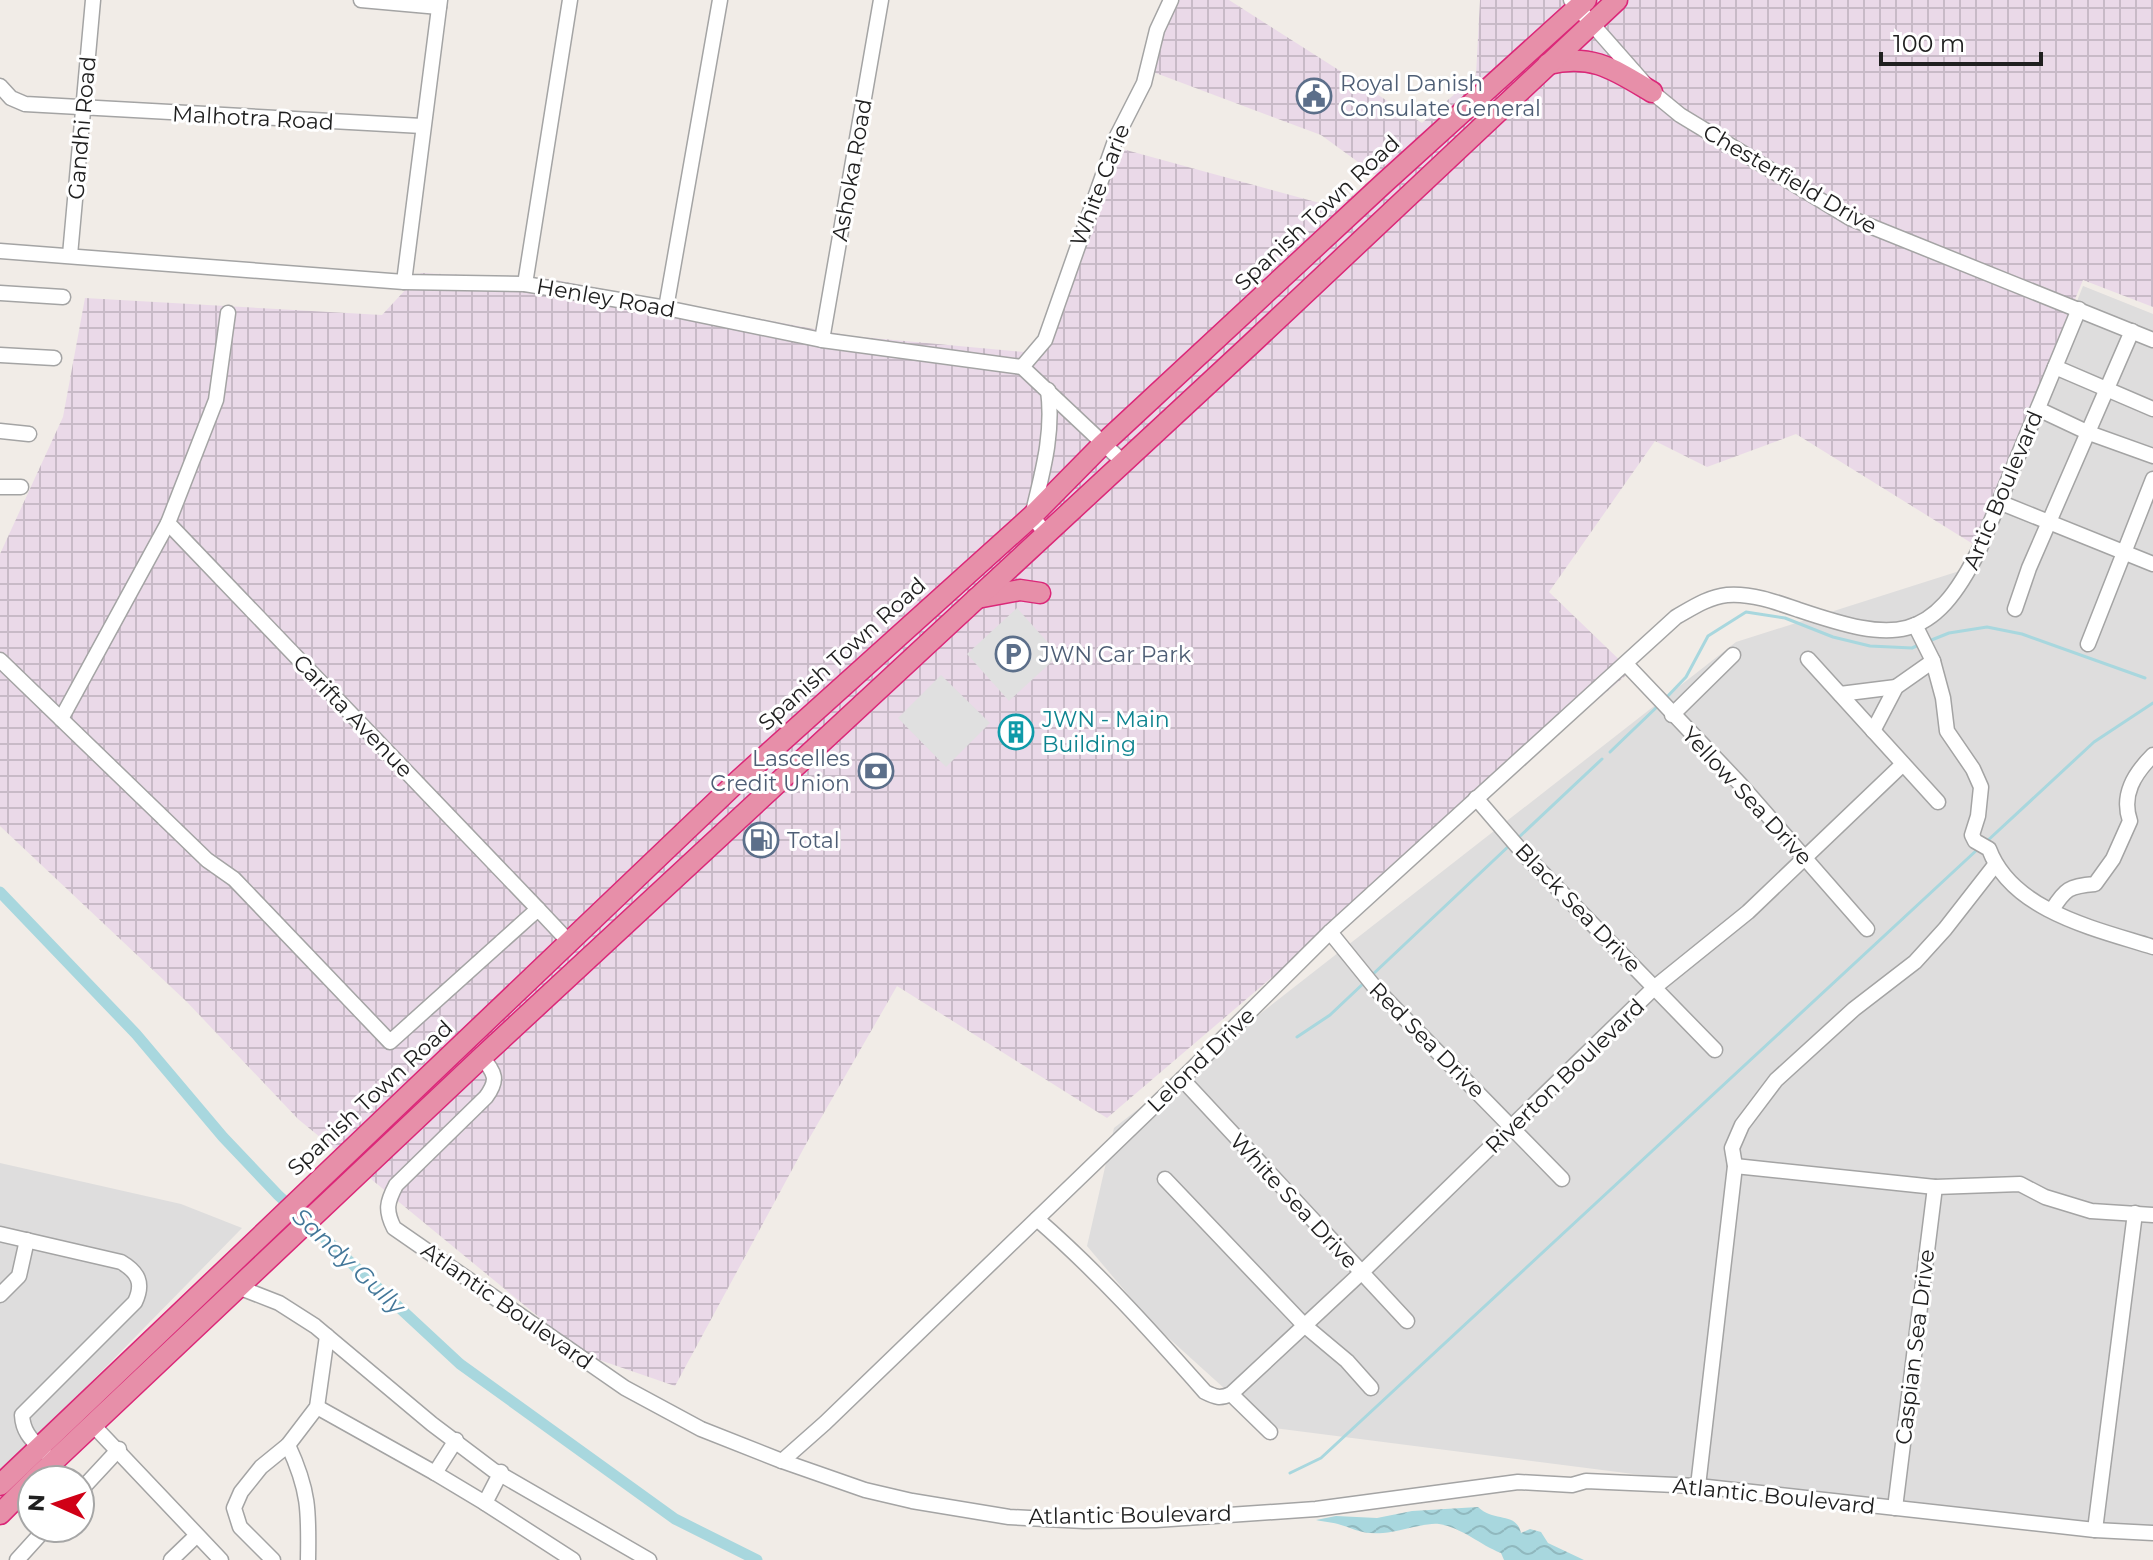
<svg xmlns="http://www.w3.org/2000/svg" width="2153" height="1560" font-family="Montserrat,sans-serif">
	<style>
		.residential { fill: #dedddd }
		.industrial { fill: url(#industrial-grid) }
		.parking { fill: #e0e0e0 }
		.water { fill: url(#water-waves) }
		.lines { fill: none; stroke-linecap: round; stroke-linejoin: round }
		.stream { stroke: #a8d7de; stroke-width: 3 }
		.canal { stroke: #a8d7de; stroke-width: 11 }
		.minor-casing { stroke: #a4a4a4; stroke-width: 17 }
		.highway-casing { stroke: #db2778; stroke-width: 23 }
		.minor { stroke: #fff; stroke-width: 14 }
		.highway { stroke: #e78fa9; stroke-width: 20 }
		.labels { text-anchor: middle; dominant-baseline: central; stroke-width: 6; stroke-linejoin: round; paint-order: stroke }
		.service-label { font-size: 22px; fill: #4e5e75; stroke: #fff; text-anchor: start }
		.street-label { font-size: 22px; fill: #202020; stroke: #fff }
		.culture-label { font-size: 22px; fill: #0d838f; stroke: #fff; text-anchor: start }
		.water-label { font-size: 24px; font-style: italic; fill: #437799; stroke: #fff }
	</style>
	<defs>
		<pattern id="industrial-grid" width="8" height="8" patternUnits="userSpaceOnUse" patternTransform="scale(2)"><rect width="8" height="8" fill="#ead9e8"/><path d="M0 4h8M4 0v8" fill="none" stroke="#c8bac7"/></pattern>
		<pattern id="water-waves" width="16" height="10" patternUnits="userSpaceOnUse" patternTransform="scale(2)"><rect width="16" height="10" fill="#a8d7de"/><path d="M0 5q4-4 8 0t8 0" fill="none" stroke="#90b8be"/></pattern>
	</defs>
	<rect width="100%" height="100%" fill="#f1ece7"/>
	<g class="residential">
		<polygon points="2083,286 2153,314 2153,1538 2093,1533 1267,1427 1152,1323 1087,1246 1114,1128 1736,642 1972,567"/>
		<polygon points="0,1163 181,1204 242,1228 0,1475"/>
	</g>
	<polygon class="industrial" points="1179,0 1229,0 1422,123 1476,75 1480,0 2153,0 2153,307 2083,280 1973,544 1796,434 1707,467 1655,441 1549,592 1631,671 1107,1118 897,986 806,1144 675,1386 585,1355 298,1119 187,1002 0,826 0,554 63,417 85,298 382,315 421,273 550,279 851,336 1045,354 1115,147 1338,208 1376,175 1321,135 1145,69"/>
	<g class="parking">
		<polygon points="1017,608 1059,655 1009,701 967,654"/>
		<polygon points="941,675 990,723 946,767 898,718"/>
	</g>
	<path class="water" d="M1478 1507C1494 1523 1516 1511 1521 1533L1530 1529 1541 1532 1548 1543 1584 1560H1504L1501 1553C1480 1545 1463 1528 1439 1524 1427 1522 1398 1532 1383 1533 1362 1534 1360 1531 1341 1525 1333 1522 1325 1522 1316 1520L1336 1516 1377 1518 1412 1511Z"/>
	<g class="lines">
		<g class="stream">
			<polyline points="1929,641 1949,633 1987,627 2022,634 2145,678"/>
			<polyline points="1665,699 1686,677 1708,636 1746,612 1785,618 1833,637 1870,646 1912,648 1919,645"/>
			<polyline points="1610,752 1660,704"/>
			<polyline points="1517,839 1602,759"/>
			<polyline points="1985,843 2094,742 2153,703"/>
			<polyline points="1371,976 1511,844"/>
			<polyline points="1297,1037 1330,1015 1366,981"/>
			<polyline points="1290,1473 1321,1458 1979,848"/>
		</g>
		<polyline class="canal" points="0,892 136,1034 223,1137 278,1195 460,1364 675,1519 757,1560"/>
		<g class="minor-casing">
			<g id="minor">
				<polyline points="361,0 439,7"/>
				<polyline points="1571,0 1652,92 1680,115 1850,218 2153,340"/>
				<polyline points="0,86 11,98 25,104 422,126"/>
				<polyline points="0,251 404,282 525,284 666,308 822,340 1022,367 1123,462"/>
				<polyline points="70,255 93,0"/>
				<polyline points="404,282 440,0"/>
				<polyline points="525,284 570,0"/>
				<polyline points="0,293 63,297"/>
				<polyline points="666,308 720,0"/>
				<polyline points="822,340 881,0"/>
				<polyline points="0,355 54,358"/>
				<polyline points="1022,367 1045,340 1116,138 1144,83 1157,30 1171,0"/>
				<polyline points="2055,367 2153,409"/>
				<polyline points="2038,409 2089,433 2153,456"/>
				<polyline points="0,431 29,434"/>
				<polyline points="0,487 21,487"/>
				<polyline points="1999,502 2153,564"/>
				<polyline points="168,523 538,909"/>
				<path d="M1046 534 1032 516C1042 474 1054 434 1048 390"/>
				<polyline points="2015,609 2029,568 2132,331"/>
				<path d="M1915 625 1933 661 1943 698 1947 731 1973 769 1981 787 1978 816 1972 835 1975 841 1989 849C2012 911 2096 929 2153 947"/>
				<polyline points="2088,644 2153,479"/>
				<polyline points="1808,659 1938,802"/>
				<polyline points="0,660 207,860 234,879 390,1042 538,909 570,943"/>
				<polyline points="1626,664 1741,785 1867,929"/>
				<polyline points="1840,694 1896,687"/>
				<polyline points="1672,715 1733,655"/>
				<polyline points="61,719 168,523 216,400 228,313"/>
				<polyline points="1873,731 1896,687 1933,661"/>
				<polyline points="1476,798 1524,854 1715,1050"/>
				<path d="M2052 910C2065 889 2069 886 2095 884L2113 859 2130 821C2121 795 2134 774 2153 755"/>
				<polyline points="1330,932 1377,990 1562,1179"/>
				<path d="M482 1057C495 1074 499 1079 486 1097L396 1185C387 1202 385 1210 394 1228L625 1388 701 1429 782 1461 865 1490 912 1501 1009 1517 1084 1521 1156 1520 1316 1509 1518 1482 1572 1485 1586 1481 1698 1486 2095 1530 2153 1533"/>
				<polyline points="1182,1079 1407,1321"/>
				<polyline points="1735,1166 1935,1187 2020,1184 2045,1197 2091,1211 2153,1215"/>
				<polyline points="1165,1179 1304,1325 1347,1361 1371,1388"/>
				<path d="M1037 1219C1098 1272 1151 1331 1205 1392 1215 1397 1220 1399 1231 1394L1361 1273 1655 987 1748 912 1903 764"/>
				<path d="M0 1234 121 1262C138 1272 144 1283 135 1302L22 1415C23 1433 32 1440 44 1452"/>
				<polyline points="238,1287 279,1303 315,1326 432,1424 493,1470 649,1560"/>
				<polyline points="0,1295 19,1276 27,1240"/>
				<polyline points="1231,1394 1270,1432"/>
				<polyline points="317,1407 435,1473"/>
				<polyline points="92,1424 221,1560"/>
				<polyline points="456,1440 435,1473 485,1503 501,1472"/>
				<path d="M288 1445C309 1490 309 1511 308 1560"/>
				<path d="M782 1461 825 1423 1182 1079 1330 932 1676 617C1692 608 1708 597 1727 595 1751 593 1776 602 1799 610 1894 642 1932 646 1980 548L2079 309"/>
				<polyline points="1698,1486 1735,1166 1732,1148 1742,1125 1776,1080 1854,1009 1915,962 1945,929 1995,865"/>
				<polyline points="80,1491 119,1449"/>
				<polyline points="485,1503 573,1560"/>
				<polyline points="1895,1508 1935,1187"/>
				<polyline points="2095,1530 2135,1213"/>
				<polyline points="17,1560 46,1528"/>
				<polyline points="171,1560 196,1536"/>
				<polyline points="273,1560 240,1527 234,1508 241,1492 261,1467 288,1445 317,1407 327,1336"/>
			</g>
		</g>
		<g class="highway-casing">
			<g id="highway">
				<path d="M1548 64C1592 53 1615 70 1652 92"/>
				<polyline points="977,598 1020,590 1040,593"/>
				<polyline points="34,1480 482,1057 1249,346 1617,0"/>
				<polyline points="0,1485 739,780 1032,516 1103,444 1383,184 1586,0"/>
				<polyline points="0,1514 32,1482"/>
			</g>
		</g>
		<use href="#minor" class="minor"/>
		<use href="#highway" class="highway"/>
	</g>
	<defs>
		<g id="civic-ring" transform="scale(1.8)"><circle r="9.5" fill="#fff" stroke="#5c6f8a" stroke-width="1.5"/><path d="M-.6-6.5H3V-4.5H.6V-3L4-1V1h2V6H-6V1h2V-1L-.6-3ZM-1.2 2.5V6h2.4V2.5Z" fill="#5c6f8a"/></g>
		<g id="parking-ring" transform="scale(1.8)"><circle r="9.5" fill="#fff" stroke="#5c6f8a" stroke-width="1.5"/><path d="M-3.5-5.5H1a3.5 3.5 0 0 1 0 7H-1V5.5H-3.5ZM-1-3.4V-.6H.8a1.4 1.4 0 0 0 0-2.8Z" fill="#5c6f8a"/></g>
		<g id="building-ring" transform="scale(1.8)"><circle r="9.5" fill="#fff" stroke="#0f9aa8" stroke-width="1.5"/><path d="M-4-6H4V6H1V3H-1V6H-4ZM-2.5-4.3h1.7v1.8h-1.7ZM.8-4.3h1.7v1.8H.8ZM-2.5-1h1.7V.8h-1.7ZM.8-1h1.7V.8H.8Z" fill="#0f9aa8"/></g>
		<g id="bank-ring" transform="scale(1.8)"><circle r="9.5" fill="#fff" stroke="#5c6f8a" stroke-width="1.5"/><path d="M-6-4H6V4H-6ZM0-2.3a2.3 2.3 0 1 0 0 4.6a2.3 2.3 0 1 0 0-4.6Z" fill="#5c6f8a"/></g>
		<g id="fuel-ring" transform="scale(1.8)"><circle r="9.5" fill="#fff" stroke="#5c6f8a" stroke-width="1.5"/><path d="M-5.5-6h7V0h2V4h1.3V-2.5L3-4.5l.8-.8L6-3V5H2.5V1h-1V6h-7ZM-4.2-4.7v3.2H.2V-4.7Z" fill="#5c6f8a"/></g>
	</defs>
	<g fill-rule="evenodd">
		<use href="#civic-ring" x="1314" y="96"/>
		<use href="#parking-ring" x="1013" y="654"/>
		<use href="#building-ring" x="1016" y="732"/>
		<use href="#bank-ring" x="876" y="771"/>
		<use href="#fuel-ring" x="761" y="840"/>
	</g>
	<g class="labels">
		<g class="service-label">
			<text x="1340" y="83">Royal Danish<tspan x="1340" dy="25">Consulate General</tspan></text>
			<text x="1039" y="654">JWN Car Park</text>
			<text x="850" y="758" text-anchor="end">Lascelles<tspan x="850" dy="25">Credit Union</tspan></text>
			<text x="787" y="840">Total</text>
		</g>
		<g class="street-label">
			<text transform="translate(253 118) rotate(3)">Malhotra Road</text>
			<text transform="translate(82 128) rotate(-85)">Gandhi Road</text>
			<text transform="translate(852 170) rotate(-80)">Ashoka Road</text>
			<text transform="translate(1790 179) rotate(30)">Chesterfield Drive</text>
			<text transform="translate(1100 185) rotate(-69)">White Carie</text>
			<text transform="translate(1317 213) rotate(-43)">Spanish Town Road</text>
			<text transform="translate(606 298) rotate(10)">Henley Road</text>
			<text transform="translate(2003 490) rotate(-67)">Artic Boulevard</text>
			<text transform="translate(842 654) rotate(-42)">Spanish Town Road</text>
			<text transform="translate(353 716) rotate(46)">Carifta Avenue</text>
			<text transform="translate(1747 796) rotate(47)">Yellow Sea Drive</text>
			<text transform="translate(1578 908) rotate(46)">Black Sea Drive</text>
			<text transform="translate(1427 1040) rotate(45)">Red Sea Drive</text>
			<text transform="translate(1201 1060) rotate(-44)">Lelond Drive</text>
			<text transform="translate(1565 1076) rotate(-44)">Riverton Boulevard</text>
			<text transform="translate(370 1098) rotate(-43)">Spanish Town Road</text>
			<text transform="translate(1294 1201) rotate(47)">White Sea Drive</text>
			<text transform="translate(507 1306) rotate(35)">Atlantic Boulevard</text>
			<text transform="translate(1915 1347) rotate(-83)">Caspian Sea Drive</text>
			<text transform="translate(1774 1496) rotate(6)">Atlantic Boulevard</text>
			<text transform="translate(1130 1515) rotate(-1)">Atlantic Boulevard</text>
		</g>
		<g class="culture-label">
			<text x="1042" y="719">JWN - Main<tspan x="1042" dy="25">Building</tspan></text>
		</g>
		<g class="water-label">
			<text transform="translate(349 1261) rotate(43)">Sandy Gully</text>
		</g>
	</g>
	<g transform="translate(56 1504) rotate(273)"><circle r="38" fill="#ffffff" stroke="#a6a6a6" stroke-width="2"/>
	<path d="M0-6L14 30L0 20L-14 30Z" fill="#d00016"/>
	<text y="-12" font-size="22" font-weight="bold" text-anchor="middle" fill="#202020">N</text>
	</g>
	<path d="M1881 52v12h160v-12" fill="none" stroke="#202020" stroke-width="4"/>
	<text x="1893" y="52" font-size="24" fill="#202020" stroke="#ffffff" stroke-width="6" paint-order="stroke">100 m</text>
</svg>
